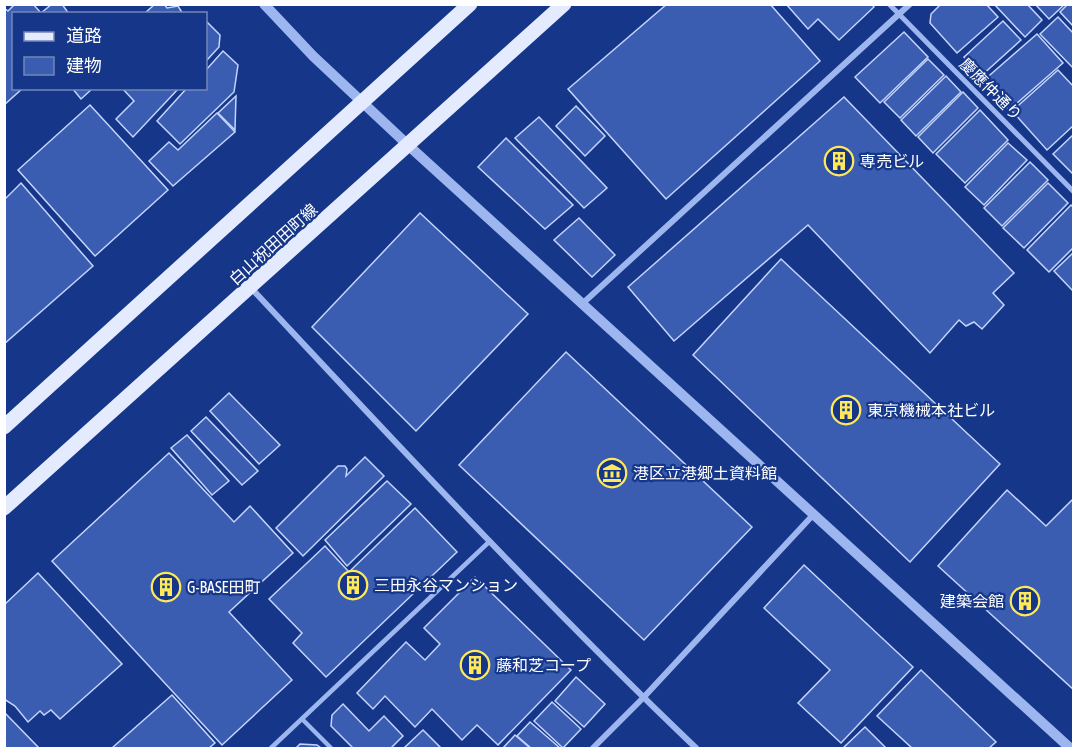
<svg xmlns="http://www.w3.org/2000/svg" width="1078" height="753" font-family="'Asap Condensed','Noto Sans JP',sans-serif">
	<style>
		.building { fill: #3a5db1; stroke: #c4d4fb; stroke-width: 1.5 }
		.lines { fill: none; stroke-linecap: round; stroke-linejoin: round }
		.service { stroke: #9eb6ef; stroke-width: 4.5 }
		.pedestrian { stroke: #9eb6ef; stroke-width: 5 }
		.minor { stroke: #9eb6ef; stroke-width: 6 }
		.tertiary { stroke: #9eb6ef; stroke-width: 10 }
		.primary { stroke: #e5ebff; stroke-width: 15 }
		.labels { text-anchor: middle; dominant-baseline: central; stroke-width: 4.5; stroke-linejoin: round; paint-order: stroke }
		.street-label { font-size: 16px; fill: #fff; stroke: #163789 }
		.poi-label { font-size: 16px; fill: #fff; stroke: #163789; text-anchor: start }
	</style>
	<rect width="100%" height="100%" fill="#163789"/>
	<g class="building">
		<polygon points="15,4 33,4 41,13 52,4 62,4 69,14 14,14 14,88 23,88 4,105 4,8 8,11"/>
		<polygon points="155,4 164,4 167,8 178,6 183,14 144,14"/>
		<polygon points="667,4 770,4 820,61 666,199 568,89"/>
		<polygon points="786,4 872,4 874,7 839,40 818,19 808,29"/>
		<polygon points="941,4 986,4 998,17 957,53 930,23 931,14"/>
		<polygon points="994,4 1027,4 1042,20 1025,37"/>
		<polygon points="1035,4 1065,4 1049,19"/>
		<polygon points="1068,4 1074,4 1074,27 1060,12"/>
		<polygon points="1058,17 1074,34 1074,69 1040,34"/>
		<polygon points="206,21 220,35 219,47 206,61"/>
		<polygon points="1003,21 1021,40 981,76 964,57"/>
		<polygon points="904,32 928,57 880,103 855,77"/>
		<polygon points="1037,34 1063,63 1009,110 983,81"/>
		<polygon points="223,51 238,65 234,92 180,144 157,121 187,88 206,88 206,70"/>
		<polygon points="928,59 944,75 900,118 884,102"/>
		<polygon points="1058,70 1074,87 1074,125 1047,150 1012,111"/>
		<polygon points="946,76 961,92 916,136 901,120"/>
		<polygon points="72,88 93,88 81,99"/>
		<polygon points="122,88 179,88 133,137 116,119 134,101"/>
		<polygon points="963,92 978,108 933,153 918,137"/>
		<polygon points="236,96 235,130 218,113"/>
		<polygon points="844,97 1014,273 993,293 1004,305 982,329 974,322 966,326 959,320 930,353 808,225 674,341 628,287"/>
		<polygon points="90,105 168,190 95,256 18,170"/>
		<polygon points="576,106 605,136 585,156 556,126"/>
		<polygon points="980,110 1008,140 965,183 936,154"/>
		<polygon points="217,113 235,132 173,186 149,161 169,142 178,150"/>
		<polygon points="539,117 607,188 584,208 515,138"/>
		<polygon points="1074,134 1074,172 1072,173 1053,154"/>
		<polygon points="506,138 573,205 545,229 478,167"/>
		<polygon points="1008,143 1027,160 984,205 965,187"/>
		<polygon points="1030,162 1048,180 1002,226 984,208"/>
		<polygon points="21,183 93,266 4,344 4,200"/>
		<polygon points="1048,183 1068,203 1024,248 1003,228"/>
		<polygon points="1071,205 1074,208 1074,247 1049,272 1027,250"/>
		<polygon points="420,213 528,314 416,431 312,327"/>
		<polygon points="579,218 615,255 592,277 554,240"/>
		<polygon points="1074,252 1074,288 1072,290 1054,271"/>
		<polygon points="781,259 1000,464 910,562 693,355"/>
		<polygon points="566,352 752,527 644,640 459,465"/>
		<polygon points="229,393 280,445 259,464 210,411"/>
		<polygon points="206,417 258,471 242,485 191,431"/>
		<polygon points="187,435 229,481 212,495 171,448"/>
		<polygon points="169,453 234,522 250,506 293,553 229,612 292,680 222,745 52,561"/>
		<polygon points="365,457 384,476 303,556 276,528 338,466 345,466 347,469 346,476"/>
		<polygon points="387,481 411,504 347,566 325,540"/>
		<polygon points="1007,490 1046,526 1074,498 1074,690 938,566"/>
		<polygon points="415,508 457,552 326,677 293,643 302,633 269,599 325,546 349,572"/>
		<polygon points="804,565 913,667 841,743 798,703 830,670 764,608"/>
		<polygon points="38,573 122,664 60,719 51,710 44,715 40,711 28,722 15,706 4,699 4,605"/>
		<polygon points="475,577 571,670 498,745 477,725 462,740 432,709 415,727 385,696 373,709 357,693 406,642 425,660 440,644 424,628"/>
		<polygon points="921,670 996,742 989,748 912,748 877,716"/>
		<polygon points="576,677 605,704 584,727 555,701"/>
		<polygon points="172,695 215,743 209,748 112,748"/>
		<polygon points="552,702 581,729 563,748 534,721"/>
		<polygon points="343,704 369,731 384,716 403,736 391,748 353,748 331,726 332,715"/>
		<polygon points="4,712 39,748 4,748"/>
		<polygon points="530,722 560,748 531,748 517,736"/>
		<polygon points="865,727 886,748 843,748"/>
		<polygon points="423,730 441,748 404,748"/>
		<polygon points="515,735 530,748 503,748"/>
		<polygon points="300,744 317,745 321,748 296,748"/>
	</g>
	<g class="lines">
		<g class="service">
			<polyline points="302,719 331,748"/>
			<polyline points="271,748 490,541"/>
		</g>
		<polyline class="pedestrian" points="889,4 1074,192"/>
		<g class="minor">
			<path d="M251 288C397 444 542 601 696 748"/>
			<polyline points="582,304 910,4"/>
			<polyline points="593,748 643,698 813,515"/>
		</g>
		<polyline class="tertiary" points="264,4 313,56 409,146 1070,748"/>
		<g class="primary">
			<polyline points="4,427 470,4"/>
			<polyline points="4,508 564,4"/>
		</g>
	</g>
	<defs>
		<g id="building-ring" transform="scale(1.5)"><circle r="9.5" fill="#163789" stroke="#ffe95b" stroke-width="1.5"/><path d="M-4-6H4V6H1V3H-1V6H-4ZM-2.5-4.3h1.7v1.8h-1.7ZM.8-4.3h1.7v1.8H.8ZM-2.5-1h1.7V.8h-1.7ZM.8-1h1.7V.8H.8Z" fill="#ffe95b"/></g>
		<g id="museum-ring" transform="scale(1.5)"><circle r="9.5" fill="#163789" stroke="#ffe95b" stroke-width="1.5"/><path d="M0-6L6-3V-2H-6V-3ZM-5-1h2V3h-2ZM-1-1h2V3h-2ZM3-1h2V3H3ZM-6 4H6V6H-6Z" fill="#ffe95b"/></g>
	</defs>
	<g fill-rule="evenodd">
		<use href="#building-ring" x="839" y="161"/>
		<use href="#building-ring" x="846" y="410"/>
		<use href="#museum-ring" x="612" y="473"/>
		<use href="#building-ring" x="353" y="585"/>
		<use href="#building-ring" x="166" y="587"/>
		<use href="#building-ring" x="1025" y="601"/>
		<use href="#building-ring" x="475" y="665"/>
	</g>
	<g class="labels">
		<g class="street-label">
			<text transform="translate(991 89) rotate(45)">慶應仲通り</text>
			<text transform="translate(273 244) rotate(-42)">白山祝田田町線</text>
		</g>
		<g class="poi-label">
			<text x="860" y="161">専売ビル</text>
			<text x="867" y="410">東京機械本社ビル</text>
			<text x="633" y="473">港区立港郷土資料館</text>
			<text x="374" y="585">三田永谷マンション</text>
			<text x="187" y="587">G-BASE田町</text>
			<text x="1004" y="601" text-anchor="end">建築会館</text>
			<text x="496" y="665">藤和芝コープ</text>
		</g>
	</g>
	<rect width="1078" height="753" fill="none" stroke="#ffffff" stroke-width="12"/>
	<rect x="12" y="12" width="195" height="78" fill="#163789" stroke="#7387b8" stroke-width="1.5"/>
	<rect x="24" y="32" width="30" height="9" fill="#e5ebff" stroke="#7387b8" stroke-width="1.5"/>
	<text x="66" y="42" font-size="18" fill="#ffffff">道路</text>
	<rect x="24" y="57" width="30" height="18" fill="#3a5db1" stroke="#7387b8" stroke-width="1.5"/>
	<text x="66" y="72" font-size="18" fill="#ffffff">建物</text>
</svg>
